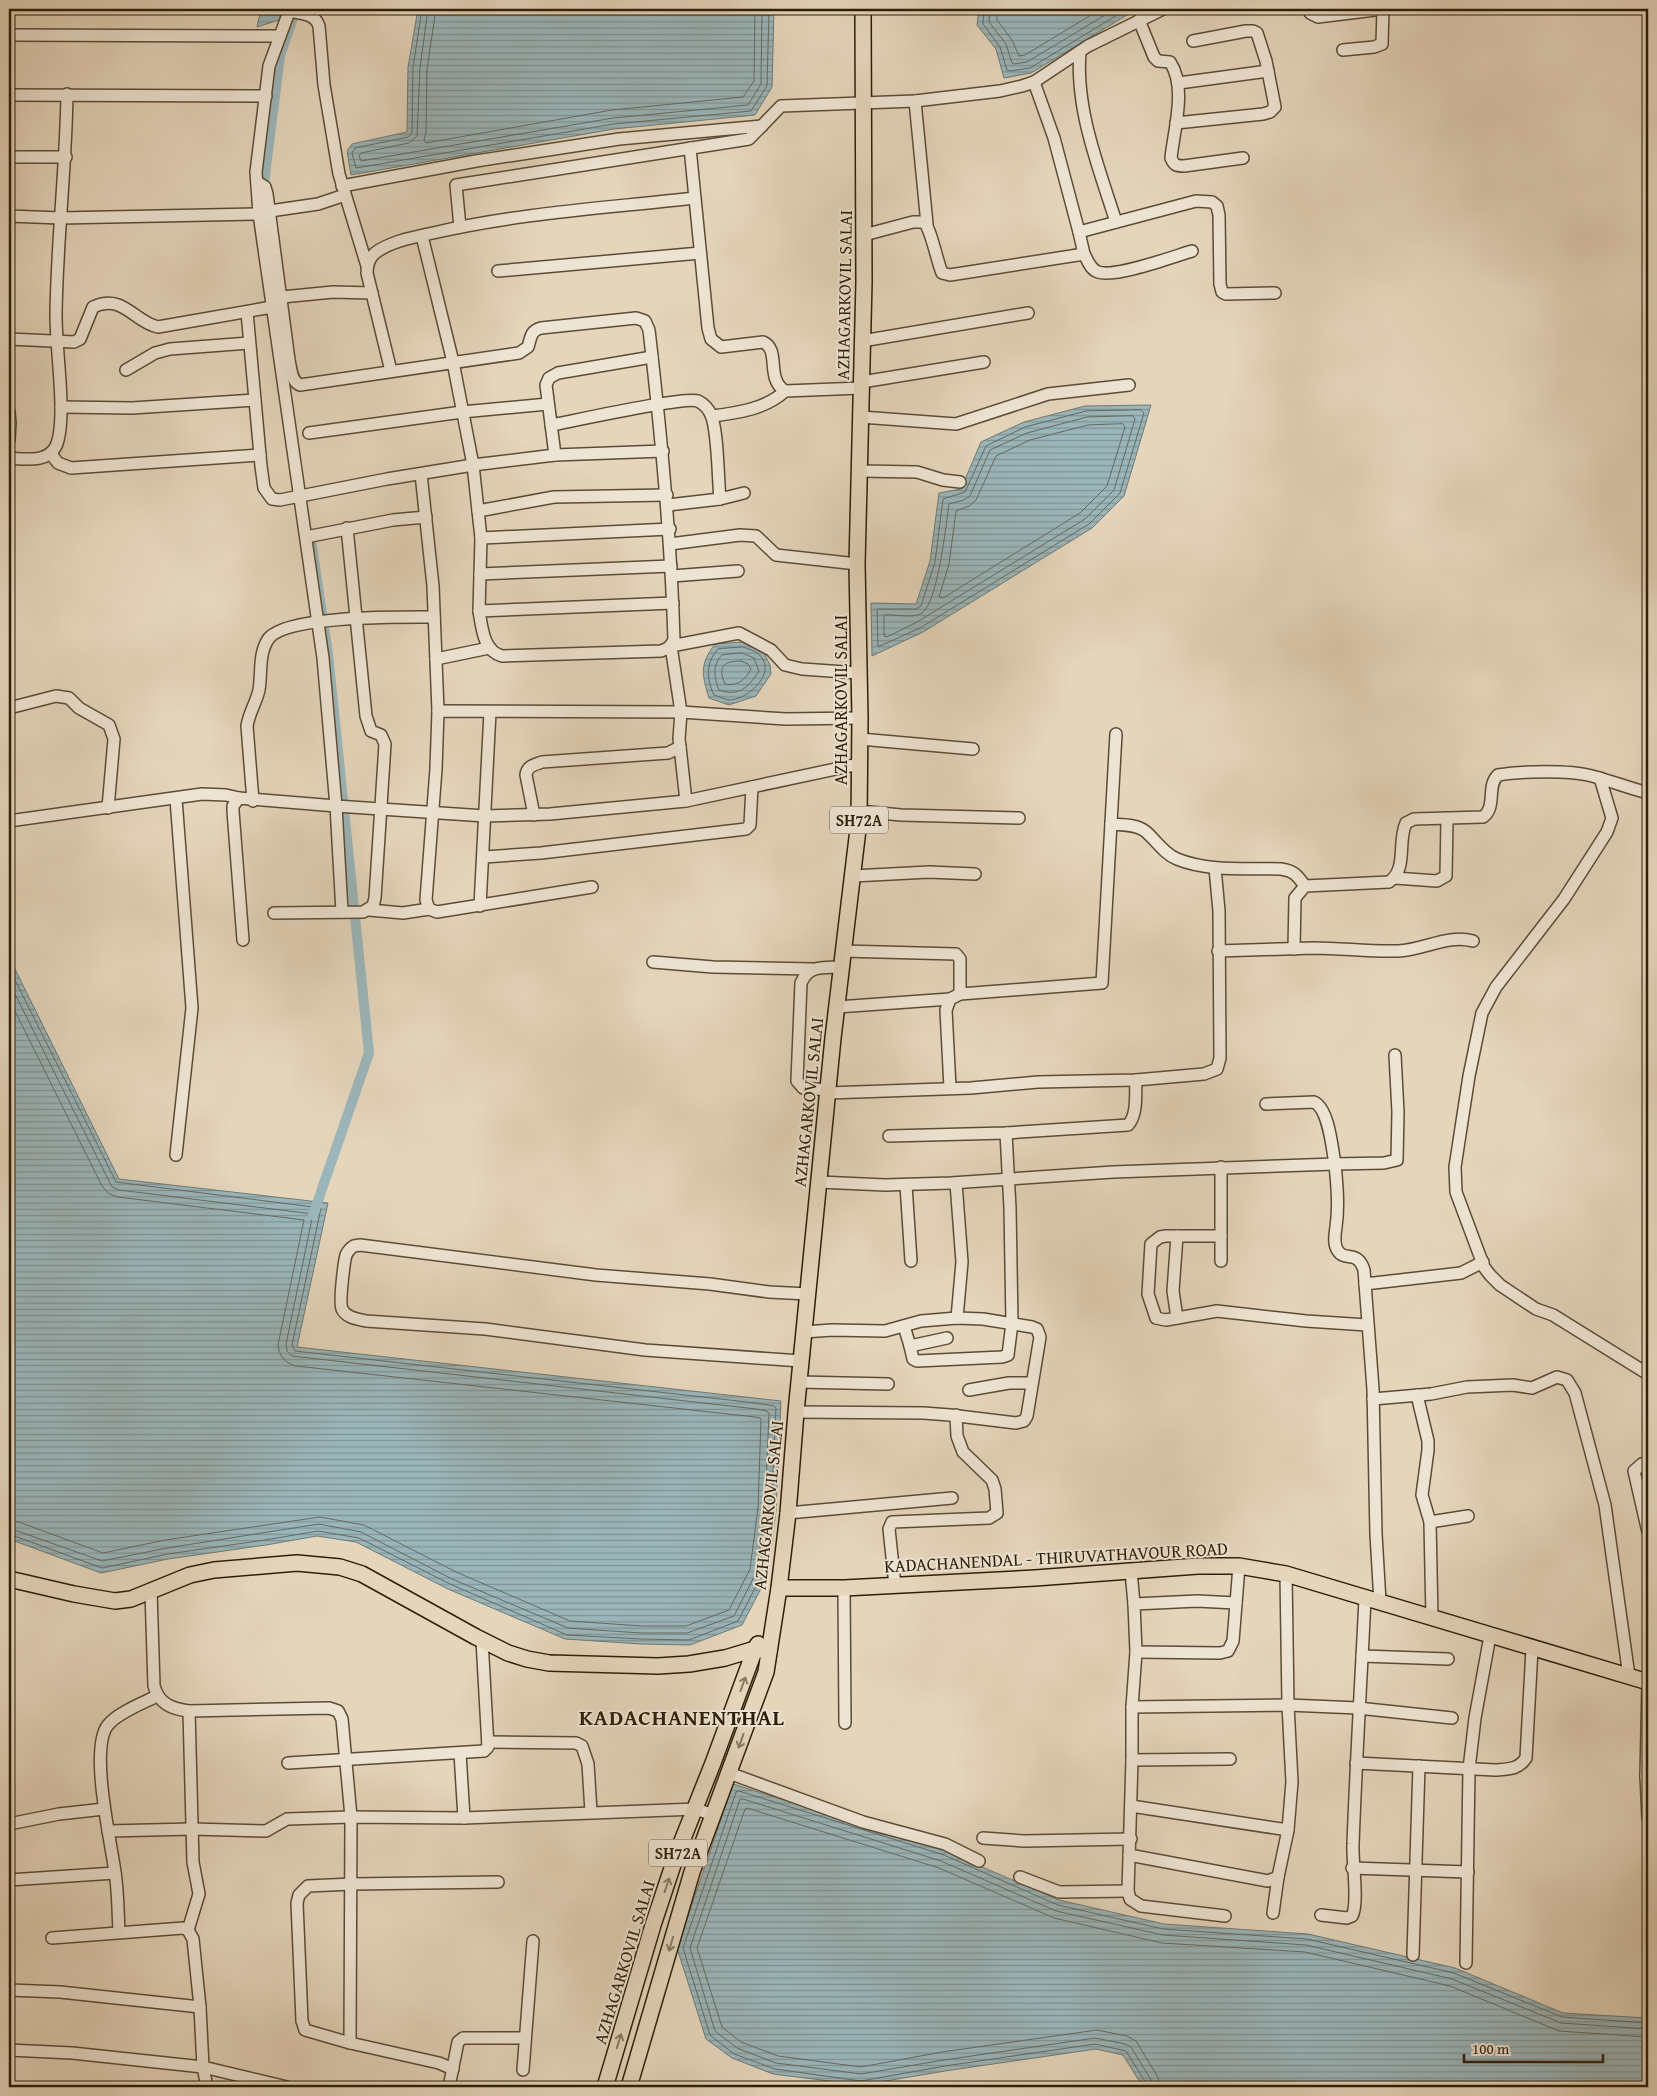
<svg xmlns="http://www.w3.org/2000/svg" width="1657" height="2096" font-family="'Gentium Book Plus',serif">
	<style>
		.water { fill: url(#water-rules); stroke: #6f7a74 }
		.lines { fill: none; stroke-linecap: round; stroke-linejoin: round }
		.shore { stroke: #646a62; stroke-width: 1 }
		.canal { stroke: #9bb6bb; stroke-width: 10 }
		.minor-casing { stroke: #5b4c36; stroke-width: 14 }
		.major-casing { stroke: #2d1f09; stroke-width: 18 }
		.minor { stroke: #eee4d3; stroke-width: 11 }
		.major { stroke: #e5d5bb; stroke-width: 15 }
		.oneway { stroke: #897a62 }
		.labels { text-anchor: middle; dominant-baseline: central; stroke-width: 4; stroke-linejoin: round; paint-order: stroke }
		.shield { fill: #eee4d3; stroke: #675a46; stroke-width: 1 }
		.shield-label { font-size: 16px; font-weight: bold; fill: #2d1f09 }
		.street-label { font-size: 18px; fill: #2d1f09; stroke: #eee4d3 }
		.district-label { font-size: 22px; font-weight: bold; letter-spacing: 1px; fill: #2d1f09; stroke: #eee4d3 }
	</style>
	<defs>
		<pattern id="water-rules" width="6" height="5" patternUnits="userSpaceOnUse" patternTransform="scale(1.25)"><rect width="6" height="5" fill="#9bb6bb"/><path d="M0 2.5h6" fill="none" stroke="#7f9396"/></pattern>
	</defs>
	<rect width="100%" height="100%" fill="#e5d5bb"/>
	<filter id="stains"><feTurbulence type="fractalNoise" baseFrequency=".004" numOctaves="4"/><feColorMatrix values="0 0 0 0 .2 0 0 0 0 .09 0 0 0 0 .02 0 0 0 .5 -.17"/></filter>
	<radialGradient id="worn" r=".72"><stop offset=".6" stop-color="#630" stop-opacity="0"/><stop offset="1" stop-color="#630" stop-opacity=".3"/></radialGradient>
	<g class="water">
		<polygon points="261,9 283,9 279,20 257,27"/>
		<polygon points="418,9 774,9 772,87 755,115 614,129 351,175 347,151 352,144 407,132 408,67"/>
		<polygon points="979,9 1137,9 1031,73 1004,78 996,49 977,25"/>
		<polygon points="1151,405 1124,496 1092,528 923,632 872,656 871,603 916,604 930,561 939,493 961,489 981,442 1024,422 1085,406"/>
		<path d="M743 642 762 649 770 665 771 674 756 696 729 705 709 698C702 675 699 665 715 644Z"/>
		<polygon points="9,957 119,1179 328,1203 297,1347 781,1401 776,1510 768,1575 742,1625 690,1645 641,1644 565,1639 448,1589 356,1542 317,1536 266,1545 168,1559 101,1573 9,1539"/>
		<polygon points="733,1784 945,1851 1059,1900 1164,1924 1308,1934 1455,1968 1563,2013 1648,2018 1648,2087 1143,2087 1123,2055 1096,2049 945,2071 862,2085 773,2074 732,2058 706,2039 677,1948"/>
	</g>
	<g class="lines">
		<g class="shore">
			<polyline points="422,9 413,67 412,133 408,137 355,148 352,153 356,168 614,124 751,111 767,86 769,9"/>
			<polyline points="428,9 420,68 417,136 409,143 361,153 359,156 361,161 613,118 748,105 761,84 762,9"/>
			<polyline points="436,9 427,69 426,132 424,140 426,143 612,110 743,97 754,81 755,9"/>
			<polyline points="984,9 983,24 1000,47 1007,70 1010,71 1030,68 1127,9"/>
			<polyline points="990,9 989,22 1006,44 1012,63 1014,64 1027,62 1115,9"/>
			<polyline points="997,9 997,20 1012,40 1019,56 1025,55 1101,9"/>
			<polygon points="1141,410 1144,413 1120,493 1089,524 920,628 880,646 878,646 877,609 916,609 921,606 935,562 943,499 965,492 986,446 1025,427 1086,411"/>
			<path d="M1133 416 1135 419 1114 490 1085 519 917 622 887 637 884 636V615C894 614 913 619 922 613 938 602 946 524 949 504L964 500 970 496 990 450 1027 433 1087 417Z"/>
			<polygon points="1123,424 1125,427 1107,486 1080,513 943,598 939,597 949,564 956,511 969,506 976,500 996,456 1030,440 1088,425"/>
			<path d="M743 647C747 649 754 650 757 653 780 670 749 700 729 700 724 699 718 696 714 695 706 679 706 662 718 649Z"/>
			<path d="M742 653 754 658 759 671C749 687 739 697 719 690 714 678 712 665 722 655Z"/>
			<path d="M741 661 748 664 751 669C746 679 737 687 725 684 717 666 724 661 741 661Z"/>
			<polyline points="9,968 116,1182 321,1208 292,1345 295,1351 756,1403 774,1406 776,1408 771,1509 763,1573 738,1621 689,1640 641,1639 567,1635 450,1584 359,1538 318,1531 265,1540 168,1554 102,1568 9,1534"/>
			<polyline points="9,982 112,1187 119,1190 313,1214 286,1344 287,1351 292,1356 756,1409 767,1411 769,1414 765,1509 757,1571 734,1616 687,1633 641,1633 568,1628 452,1579 361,1532 319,1524 167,1548 102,1561 9,1528"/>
			<path d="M9 999 102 1186 109 1194 118 1197 304 1220 278 1345C279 1356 285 1363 296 1366L755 1417 760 1418 761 1420 758 1508 750 1569 729 1610 686 1626H642L570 1621 456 1572 364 1525 320 1517 165 1540 103 1553 19 1522 9 1521"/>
			<polyline points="1146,2087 1146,2083 1126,2051 1095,2044 945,2066 861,2081 775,2069 734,2054 710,2035 683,1948 736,1792 739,1791 944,1855 1058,1905 1163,1929 1307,1939 1454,1973 1562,2017 1648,2023"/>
			<polyline points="1153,2087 1151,2080 1131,2047 1125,2044 1095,2038 944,2060 861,2074 776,2063 737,2048 715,2031 690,1948 740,1799 743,1799 941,1861 1056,1911 1163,1935 1306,1945 1452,1979 1561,2023 1648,2029"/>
			<polyline points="1160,2087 1158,2077 1136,2041 1127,2036 1097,2030 942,2052 861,2067 778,2056 741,2042 722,2027 697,1948 745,1809 747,1808 939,1868 1054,1918 1162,1943 1305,1952 1450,1986 1559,2031 1648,2037"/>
		</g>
		<g class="canal">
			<polyline points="263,191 280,56 296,9"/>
			<polyline points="310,533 328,654 369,1053 313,1215"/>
		</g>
		<g class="minor-casing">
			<g id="minor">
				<polyline points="290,9 269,66 256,172 259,214 323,658 336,806 485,816 550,814 686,801 859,764"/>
				<polyline points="1309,9 1310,13 1318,17 1383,9"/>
				<path d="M289 11C301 14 315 13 319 26L324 85 339 174 367 266"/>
				<path d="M1139 20 1154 57 1158 61 1170 62C1187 87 1174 129 1171 158 1174 165 1176 166 1184 166L1243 158"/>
				<polyline points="9,35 280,36"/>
				<polyline points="1343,50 1374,47 1382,44 1383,9"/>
				<path d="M1080 52C1075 109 1099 168 1116 222"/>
				<polyline points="1034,82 1054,138 1079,232 1196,201 1212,202 1217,206 1219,215 1220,284 1222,292 1226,294 1275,293"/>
				<polyline points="1179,83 1268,71"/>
				<polyline points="9,95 266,96"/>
				<polyline points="915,101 927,224"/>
				<polyline points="1176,123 1263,114 1270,112 1275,107 1266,61 1257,33 1253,31 1246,31 1193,41"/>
				<path d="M690 148 708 328 711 339 721 347 763 342C781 350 765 378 785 391L861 388"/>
				<polyline points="9,157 66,157"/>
				<path d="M257 182 265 187 267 194 289 360C291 369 291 381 300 385L519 353 528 347C531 338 530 331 541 328L636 318 645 321 649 330C661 433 671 536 674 640 670 647 668 649 661 651L502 656C483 651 482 627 479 611"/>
				<polyline points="342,186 476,161 619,139 762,126"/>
				<polyline points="270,211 318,204 345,195"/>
				<polyline points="9,216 60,218 259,214"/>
				<polyline points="460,227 456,185 749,139 781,106 915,101 1000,91 1022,86 1034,82 1088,46 1163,9"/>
				<path d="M864 235 913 222H924C931 229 937 261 942 273L950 275 1084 254 1079 232"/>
				<polyline points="422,236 453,362 473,465 555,455 663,451"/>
				<path d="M1084 254C1088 261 1090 269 1098 272 1115 278 1172 257 1192 251"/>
				<polyline points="498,271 700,253"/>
				<polyline points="282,297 333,292 372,293"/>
				<polyline points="247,312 261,466 264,488 272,499 280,500 387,479 473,465 481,538 479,611 673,603"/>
				<path d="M9 339 74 342 80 339 93 307C123 293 134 322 158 327L272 307"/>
				<polyline points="862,341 1028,313"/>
				<polyline points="126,370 155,353 170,349 249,343"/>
				<path d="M391 371 367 273C367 265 369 258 375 253 391 241 415 237 433 233 518 213 608 208 694 198"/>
				<polyline points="862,382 984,362"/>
				<polyline points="61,407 132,408 255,400"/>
				<polyline points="9,412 10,423 9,440"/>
				<path d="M712 416C737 413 766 409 785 391"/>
				<polyline points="861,417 956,424 1048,394 1129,385"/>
				<path d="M551 425C573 421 685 396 698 401 704 404 709 410 711 415 718 430 718 480 720 499"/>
				<polyline points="309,433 462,412 548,404"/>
				<polyline points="51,454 58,463 71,468 260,455"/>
				<polyline points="555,455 546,385 549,378 558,373 652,357"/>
				<path d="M9 458C25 459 48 463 56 446 61 435 61 419 61 408 61 377 56 345 56 314 57 240 66 167 67 94"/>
				<polyline points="860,471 917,472 943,480 960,482"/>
				<polyline points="421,474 433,586 438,711"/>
				<polyline points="668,505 720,499 744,493"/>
				<polyline points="478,511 554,497 667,495"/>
				<polyline points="306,537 393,520 426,517"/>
				<polyline points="481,538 670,529"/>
				<polyline points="670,544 740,535 756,536 776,555 857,564"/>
				<polyline points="480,574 671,566"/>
				<polyline points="672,576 738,571"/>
				<polyline points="436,659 489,648"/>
				<polyline points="9,708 56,696 69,698 79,708 109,725 114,739 108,808"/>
				<polyline points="860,739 973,749"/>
				<polyline points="680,747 686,801"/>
				<polyline points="1600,778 1612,818 1607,832 1564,899 1496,987 1482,1013 1469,1076 1455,1167 1456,1192 1484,1267 1490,1275 1500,1285 1536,1309 1553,1315 1648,1374"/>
				<path d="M253 801 247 726C249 713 256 703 259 690 262 673 258 653 269 638 288 615 403 617 434 617"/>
				<polyline points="859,811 901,815 1019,818"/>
				<path d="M534 815 526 775C527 766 534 765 542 762L668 753 680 747 679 739 681 712 671 646 739 633 771 650 785 665 802 669 859 673"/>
				<polyline points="9,821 202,794 226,795 239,798"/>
				<path d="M1111 824C1122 825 1136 824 1145 831 1156 840 1163 853 1177 859 1209 872 1247 868 1281 869 1294 871 1297 875 1305 886"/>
				<polyline points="484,857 541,853 746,829 750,825 752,787"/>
				<polyline points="853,876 929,872 975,874"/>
				<polyline points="1395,878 1437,881 1446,876 1447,819"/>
				<polyline points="592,887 437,912 429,909 426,900 436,769 438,711 681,712 786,719 860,718"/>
				<polyline points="480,906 490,712"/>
				<polyline points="369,910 403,913 429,909"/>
				<polyline points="274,913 363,912 373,906 375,898 385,744 381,735 371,731 366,716 347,528"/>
				<polyline points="243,940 233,811 233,806 239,798 336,806 342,912"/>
				<path d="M1294 949 1295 898 1305 886 1389 882C1408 869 1397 842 1406 823L1414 819 1483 817C1497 807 1486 786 1498 775 1522 771 1569 770 1592 776 1611 781 1629 788 1648 793"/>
				<polyline points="843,951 956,954 960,959 960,994"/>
				<path d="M1218 951C1250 950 1282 949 1314 948 1342 948 1370 952 1398 951 1424 950 1448 934 1473 941"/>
				<polyline points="653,962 713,967 812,969"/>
				<polyline points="837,1007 950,999"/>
				<polyline points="950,1088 946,1010 950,999 960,994 1102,983 1116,734"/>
				<path d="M828 1090 803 1088 797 1081 801 983C809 964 824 968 841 967"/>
				<polyline points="828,1093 971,1088 1038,1082 1136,1080 1204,1074 1217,1069 1220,1058 1219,911 1215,868"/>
				<path d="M1266 1104 1314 1102C1329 1109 1332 1148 1335 1164L1384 1163 1397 1160 1398 1112 1395 1055"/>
				<path d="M889 1136 1006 1133 1128 1125C1138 1114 1135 1094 1136 1080"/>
				<polyline points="176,1155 192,1008 176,799"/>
				<path d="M819 1182 885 1185 951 1183 1113 1172 1335 1164C1337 1185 1339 1206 1336 1227 1335 1234 1333 1244 1338 1251 1345 1262 1357 1249 1364 1270L1373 1389 1376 1534 1380 1602"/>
				<polyline points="956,1183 962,1262 957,1318"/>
				<polyline points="906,1185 911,1261"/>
				<polyline points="1177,1236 1173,1291 1177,1318"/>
				<polyline points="1221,1236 1166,1236 1160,1237 1151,1244 1148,1294 1156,1318 1166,1320 1217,1311 1306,1321 1367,1325"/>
				<polyline points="1221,1261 1221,1167"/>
				<polyline points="1365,1284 1461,1273 1483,1262"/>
				<polyline points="904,1326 910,1346 947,1338"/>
				<polyline points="910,1346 913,1359 917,1361 1002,1357 1008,1355 1012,1323 1010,1208 1006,1133"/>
				<path d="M801 1361 645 1350 485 1329 366 1321C358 1319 346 1318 342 1309 339 1302 344 1263 346 1255 348 1251 350 1248 354 1246L360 1245 596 1275 710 1284 769 1292 808 1294"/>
				<polyline points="799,1382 888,1384"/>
				<polyline points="969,1390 1009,1383 1032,1383"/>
				<polyline points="1417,1395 1428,1441 1428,1450 1422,1495 1430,1522 1432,1618"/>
				<polyline points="1373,1399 1431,1394 1467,1387 1513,1385 1532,1388 1557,1377 1567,1380 1575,1393 1605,1505 1629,1676"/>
				<polyline points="796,1412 923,1413 950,1415 1016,1423 1024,1421 1027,1416 1040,1337 1037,1329 1032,1327 983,1319 957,1318 921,1321 885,1331 832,1330 804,1332"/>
				<polyline points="1648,1463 1642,1464 1634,1471 1648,1532"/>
				<polyline points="788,1513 952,1498"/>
				<polyline points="1430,1522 1468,1516"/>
				<polyline points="1131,1571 1134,1604 1136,1652 1132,1707 1132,1760 1128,1891 1130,1899 1141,1906 1225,1916"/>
				<polyline points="895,1585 889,1529 892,1522 989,1518 997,1513 995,1489 992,1480 963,1452 957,1436 956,1415"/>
				<polyline points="844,1588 845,1723"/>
				<path d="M151 1591 154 1686C159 1704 172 1709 189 1711L329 1708 338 1711 342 1719 351 1817 350 2043"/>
				<polyline points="1134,1604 1197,1601 1236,1603"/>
				<polyline points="1136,1652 1220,1653 1228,1651 1233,1641 1239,1566"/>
				<polyline points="1362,1656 1448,1659"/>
				<polyline points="1132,1707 1288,1705 1358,1708 1452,1718"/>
				<polyline points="488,1742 576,1743 582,1746 588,1764 591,1812"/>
				<polyline points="460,1753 464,1818"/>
				<polyline points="1132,1760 1230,1759"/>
				<polyline points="288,1763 484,1751 488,1747 482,1640"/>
				<path d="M1356 1763 1495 1770C1508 1769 1518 1770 1526 1758L1532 1649"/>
				<polyline points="729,1773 863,1822 945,1844 979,1861"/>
				<polyline points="1646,1776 1648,1682"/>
				<polyline points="1648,1776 1646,1776 1648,1818"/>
				<polyline points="1131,1806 1288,1830"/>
				<polyline points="9,1824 59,1814 104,1809"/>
				<polyline points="108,1831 192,1829 266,1831 287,1819 351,1817 464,1818 696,1809 713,1815"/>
				<polyline points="983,1838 1024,1841 1131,1839"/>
				<polyline points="1129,1855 1268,1881 1278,1877 1288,1830 1292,1782 1288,1705 1286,1574"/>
				<polyline points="1352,1868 1468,1872"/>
				<polyline points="1020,1877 1059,1892 1128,1891"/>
				<polyline points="9,1880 115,1873"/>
				<polyline points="1273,1913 1278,1877"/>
				<path d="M1321 1915 1347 1918 1352 1916C1359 1904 1352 1860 1353 1844 1356 1762 1361 1681 1365 1599"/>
				<polyline points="188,1930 199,1894 193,1862 189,1711"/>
				<path d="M119 1932C118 1912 118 1891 115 1872 111 1842 89 1748 108 1725 117 1713 143 1703 157 1696"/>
				<polyline points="52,1938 183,1928 188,1930 193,1939 200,2007 203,2067 207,2087"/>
				<polyline points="1413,1955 1419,1766"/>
				<polyline points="1466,1963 1469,1769 1475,1718 1490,1636"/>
				<polyline points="9,1990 60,1992 200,2007"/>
				<polyline points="9,2050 72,2053 203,2067 287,2087"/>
				<polyline points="453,2069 439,2063 350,2043 305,2030 302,2021 297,1903 299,1895 308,1886 352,1884 498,1882"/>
				<polyline points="523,2070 533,1941"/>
				<polyline points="449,2087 458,2042 463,2038 525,2038"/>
			</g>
		</g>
		<g class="major-casing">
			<g id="major">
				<polyline points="9,1579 74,1594 115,1601 131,1599 190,1575 214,1570 297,1563 340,1567 362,1574 476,1637 508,1653 527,1659 549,1663 658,1666 689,1664 725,1658 755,1649 769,1651"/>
				<polyline points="779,1588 844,1588 1035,1578 1198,1566 1239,1566 1286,1574 1648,1682"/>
				<polyline points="605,2087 653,1925 676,1856 713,1763 755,1649 758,1644"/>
				<polyline points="629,2087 692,1872 766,1672 779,1588 788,1513 796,1412 833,1038 859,821 860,718 857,564 864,282 863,9"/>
			</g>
		</g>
		<use href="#minor" class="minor"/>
		<use href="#major" class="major"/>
	</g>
	<defs><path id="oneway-shaft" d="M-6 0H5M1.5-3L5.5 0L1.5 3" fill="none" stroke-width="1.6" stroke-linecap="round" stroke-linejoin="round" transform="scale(1.25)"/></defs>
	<g class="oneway">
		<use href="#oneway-shaft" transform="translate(743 1684) rotate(-70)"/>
		<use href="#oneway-shaft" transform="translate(741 1741) rotate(110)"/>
		<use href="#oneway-shaft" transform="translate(667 1885) rotate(-71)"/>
		<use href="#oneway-shaft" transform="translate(671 1944) rotate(106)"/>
		<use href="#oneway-shaft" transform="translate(619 2041) rotate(-73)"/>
	</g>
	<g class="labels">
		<g class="shield">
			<rect x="830" y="806.5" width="58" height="27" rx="4"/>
			<rect x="649" y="1839.5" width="58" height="27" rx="4"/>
		</g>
		<g class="shield-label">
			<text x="859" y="820">SH72A</text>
			<text x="678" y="1853">SH72A</text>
		</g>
		<g class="street-label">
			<text transform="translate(844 295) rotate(-89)">AZHAGARKOVIL SALAI</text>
			<text transform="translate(840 700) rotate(-90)">AZHAGARKOVIL SALAI</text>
			<text transform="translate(808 1102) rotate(-84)">AZHAGARKOVIL SALAI</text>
			<text transform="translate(768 1505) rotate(-84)">AZHAGARKOVIL SALAI</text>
			<text transform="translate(1056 1557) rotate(-3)">KADACHANENDAL - THIRUVATHAVOUR ROAD</text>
			<text transform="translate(624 1962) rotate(-73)">AZHAGARKOVIL SALAI</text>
		</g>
		<g class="district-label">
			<text x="682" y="1717">KADACHANENTHAL</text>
		</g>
	</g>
	<rect width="1657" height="2096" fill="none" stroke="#e5d5bb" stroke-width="30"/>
	<rect x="10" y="10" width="1637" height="2076" fill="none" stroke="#2d1f09" stroke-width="2.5"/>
	<rect x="15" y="15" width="1627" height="2066" fill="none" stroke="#2d1f09"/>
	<path d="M1464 2054v8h139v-8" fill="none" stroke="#2d1f09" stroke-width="2.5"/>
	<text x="1472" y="2054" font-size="15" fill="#2d1f09" stroke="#eee4d3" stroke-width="4" paint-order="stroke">100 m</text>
	<rect width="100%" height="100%" filter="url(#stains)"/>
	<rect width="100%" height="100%" fill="url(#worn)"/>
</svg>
